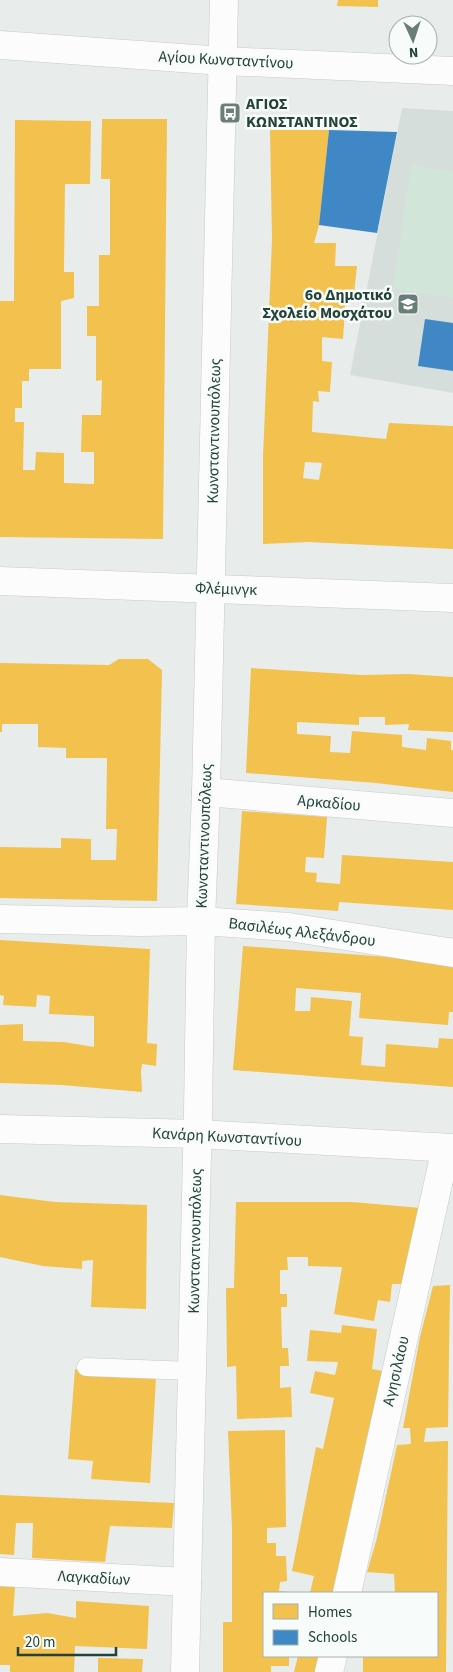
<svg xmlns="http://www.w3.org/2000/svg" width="453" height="1672" font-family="'Source Sans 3',sans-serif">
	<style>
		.built { fill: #d6dedb }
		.green { fill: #d1e6d8 }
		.homes { fill: #f2c14e; fill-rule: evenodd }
		.schools { fill: #3f88c5 }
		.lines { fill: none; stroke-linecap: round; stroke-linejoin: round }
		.service-casing { stroke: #c5cac8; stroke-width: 19 }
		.minor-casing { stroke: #c5cac8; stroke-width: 29 }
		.service { stroke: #fcfcfc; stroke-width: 18 }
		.minor { stroke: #fcfcfc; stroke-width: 28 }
		.labels { text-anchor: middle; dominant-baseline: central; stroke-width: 5; stroke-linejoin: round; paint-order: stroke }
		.street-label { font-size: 16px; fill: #24423a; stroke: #f7fbf9 }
		.poi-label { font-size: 16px; font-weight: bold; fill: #24423a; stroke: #f7fbf9; text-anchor: start }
	</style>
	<rect width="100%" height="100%" fill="#e8edeb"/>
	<polygon class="built" points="402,108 453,111 453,393 350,375"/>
	<polygon class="green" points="411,165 453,172 453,298 393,289"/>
	<g class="homes">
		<polygon points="338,0 378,0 378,7 337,6"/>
		<polygon points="102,119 167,119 163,539 0,537 0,301 14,301 15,120 91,121 90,184 65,184 64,272 74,272 74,298 61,301 61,369 29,369 29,381 22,381 22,408 15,408 15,422 24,422 23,470 35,470 36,452 64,453 64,483 94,484 94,452 81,452 82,415 101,415 102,380 96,381 96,336 87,336 87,306 99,306 99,255 110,255 110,179 101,179"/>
		<path d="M270 130H329L319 225 314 243H336L335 266H357L354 294H346L343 339 322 337V361L332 362 330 392 318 391 319 402 313 401 312 432 386 439 389 423 453 426V549L308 542 263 544V457L272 240ZM305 462 322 463 319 480 303 478Z"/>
		<polygon points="119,659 148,659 162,670 157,901 0,898 0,847 61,848 61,838 91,839 91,860 116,860 117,829 106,829 107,758 66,758 66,748 38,747 38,724 2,724 2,732 0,732 0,663 109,665"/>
		<polygon points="251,668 362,675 408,674 453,677 453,732 408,730 409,724 385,725 385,717 359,717 359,725 297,722 297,734 331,736 330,752 350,753 352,731 402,735 402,747 426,750 427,738 451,741 451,750 453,750 453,792 376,783 246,773"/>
		<polygon points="242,811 327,817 324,858 306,857 305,872 317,873 316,882 340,884 342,855 453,862 453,910 339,902 338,911 236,904"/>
		<polygon points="0,940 150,949 147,1043 157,1044 156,1066 142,1064 141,1072 142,1092 62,1085 0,1083 0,1025 23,1024 23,1041 64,1042 94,1047 94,1016 49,1014 50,996 37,995 36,1007 3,1005 4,996 0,995"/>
		<polygon points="243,946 453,962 453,1012 449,1012 448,1025 359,1018 361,993 296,988 295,1011 310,1011 311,997 352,1001 349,1036 363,1037 361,1065 385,1067 386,1044 438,1048 439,1038 453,1039 453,1087 233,1070"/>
		<polygon points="0,1195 55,1202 147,1205 146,1309 91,1307 93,1260 82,1261 82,1269 43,1266 0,1257"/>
		<polygon points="236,1202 352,1202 421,1208 404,1284 392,1284 390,1302 378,1300 374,1321 334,1314 342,1267 308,1266 308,1257 287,1257 288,1270 280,1270 280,1294 287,1294 287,1307 281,1307 282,1348 288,1348 289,1366 280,1366 280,1388 291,1387 292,1417 237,1419 236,1366 227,1367 226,1288 234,1288"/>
		<polygon points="450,1285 448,1427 426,1428 424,1442 448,1441 446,1672 363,1672 363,1656 437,1656 437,1593 395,1593 394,1574 367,1572 377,1538 397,1445 411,1444 410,1428 403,1428 420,1337 433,1286"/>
		<polygon points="342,1325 377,1329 372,1369 388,1372 338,1593 310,1593 314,1576 292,1571 316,1447 323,1449 334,1398 310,1393 315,1371 335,1375 338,1362 307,1361 310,1330 341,1333"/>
		<polygon points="75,1369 156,1377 150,1483 91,1479 93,1461 68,1459"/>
		<polygon points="285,1430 286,1527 267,1528 267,1543 276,1543 276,1556 286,1556 287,1581 280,1582 279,1591 289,1592 289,1593 264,1593 264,1656 289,1656 289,1666 271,1666 271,1672 223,1672 223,1622 232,1622 232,1528 228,1431"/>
		<polygon points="0,1495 174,1503 172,1528 110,1526 105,1562 32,1558 33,1523 16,1523 14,1555 0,1554"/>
		<polygon points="0,1586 15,1587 13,1616 47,1613 76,1618 76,1601 149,1606 147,1649 75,1646 74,1672 10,1672 10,1665 0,1665"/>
		<polygon points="298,1656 325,1656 322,1672 294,1672"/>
		<polygon points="98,1658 143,1659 142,1672 98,1672"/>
	</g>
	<g class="schools">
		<polygon points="329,130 397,132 377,233 319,225"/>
		<polygon points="425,319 453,323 453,371 418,366"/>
	</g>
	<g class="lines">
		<g class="service-casing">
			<polyline id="service" points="86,1367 192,1371"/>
		</g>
		<g class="minor-casing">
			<g id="minor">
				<polyline points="0,45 223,61 453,71"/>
				<polyline points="0,581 453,598"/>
				<polyline points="206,792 453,813"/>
				<polyline points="0,919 140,922 201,921 289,927 453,953"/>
				<polyline points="0,1129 198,1134 453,1148"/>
				<polyline points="0,1572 187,1582"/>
				<polyline points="347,1593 446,1148"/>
				<polyline points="185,1672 198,1112 201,921 206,792 224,0"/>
				<polyline points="329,1672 333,1656"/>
			</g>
		</g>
		<use href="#service" class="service"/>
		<use href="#minor" class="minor"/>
	</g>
	<defs>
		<g id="bus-square" transform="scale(1.125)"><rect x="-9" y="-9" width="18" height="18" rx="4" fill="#697e78" stroke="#f7fbf9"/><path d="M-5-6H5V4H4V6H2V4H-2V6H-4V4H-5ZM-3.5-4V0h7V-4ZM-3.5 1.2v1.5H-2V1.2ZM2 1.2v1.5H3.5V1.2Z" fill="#fff"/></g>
		<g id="school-square" transform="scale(1.125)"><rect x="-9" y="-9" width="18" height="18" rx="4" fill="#697e78" stroke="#f7fbf9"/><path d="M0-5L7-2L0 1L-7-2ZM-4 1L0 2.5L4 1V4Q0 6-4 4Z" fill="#fff"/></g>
	</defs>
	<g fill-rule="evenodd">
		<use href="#bus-square" x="230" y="113"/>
		<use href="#school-square" x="408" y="304"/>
	</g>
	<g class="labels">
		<g class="street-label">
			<text transform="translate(226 60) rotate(3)">Αγίου Κωνσταντίνου</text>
			<text transform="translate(214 431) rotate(-89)">Κωνσταντινουπόλεως</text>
			<text transform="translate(226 589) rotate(2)">Φλέμινγκ</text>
			<text transform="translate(329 803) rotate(5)">Αρκαδίου</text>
			<text transform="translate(204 836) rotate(-88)">Κωνσταντινουπόλεως</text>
			<text transform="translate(302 932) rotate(7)">Βασιλέως Αλεξάνδρου</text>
			<text transform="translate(227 1137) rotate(3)">Κανάρη Κωνσταντίνου</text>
			<text transform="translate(195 1241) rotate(-89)">Κωνσταντινουπόλεως</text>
			<text transform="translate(396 1371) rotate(-77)">Αγησιλάου</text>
			<text transform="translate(94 1578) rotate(3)">Λαγκαδίων</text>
		</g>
		<g class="poi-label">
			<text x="246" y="104">ΑΓΙΟΣ<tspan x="246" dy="18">ΚΩΝΣΤΑΝΤΙΝΟΣ</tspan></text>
			<text x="392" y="295" text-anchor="end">6ο Δημοτικό<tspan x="392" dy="18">Σχολείο Μοσχάτου</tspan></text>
		</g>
	</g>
	<rect x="263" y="1592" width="175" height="65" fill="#f7fbf9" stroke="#a3b1ad"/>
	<rect x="273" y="1604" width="25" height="15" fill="#f2c14e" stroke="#a3b1ad"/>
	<text x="308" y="1617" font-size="15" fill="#24423a">Homes</text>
	<rect x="273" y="1630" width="25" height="15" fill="#3f88c5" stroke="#a3b1ad"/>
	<text x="308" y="1642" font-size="15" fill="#24423a">Schools</text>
	<g transform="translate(413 40) rotate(177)"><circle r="24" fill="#f7fbf9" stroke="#a3b1ad"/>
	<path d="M0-4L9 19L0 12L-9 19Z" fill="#697e78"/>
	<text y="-8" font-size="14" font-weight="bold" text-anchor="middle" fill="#24423a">N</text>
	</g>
	<path d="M18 1647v8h98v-8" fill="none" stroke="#24423a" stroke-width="2.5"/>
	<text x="25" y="1647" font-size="15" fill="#24423a" stroke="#f7fbf9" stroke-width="4" paint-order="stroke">20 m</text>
</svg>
